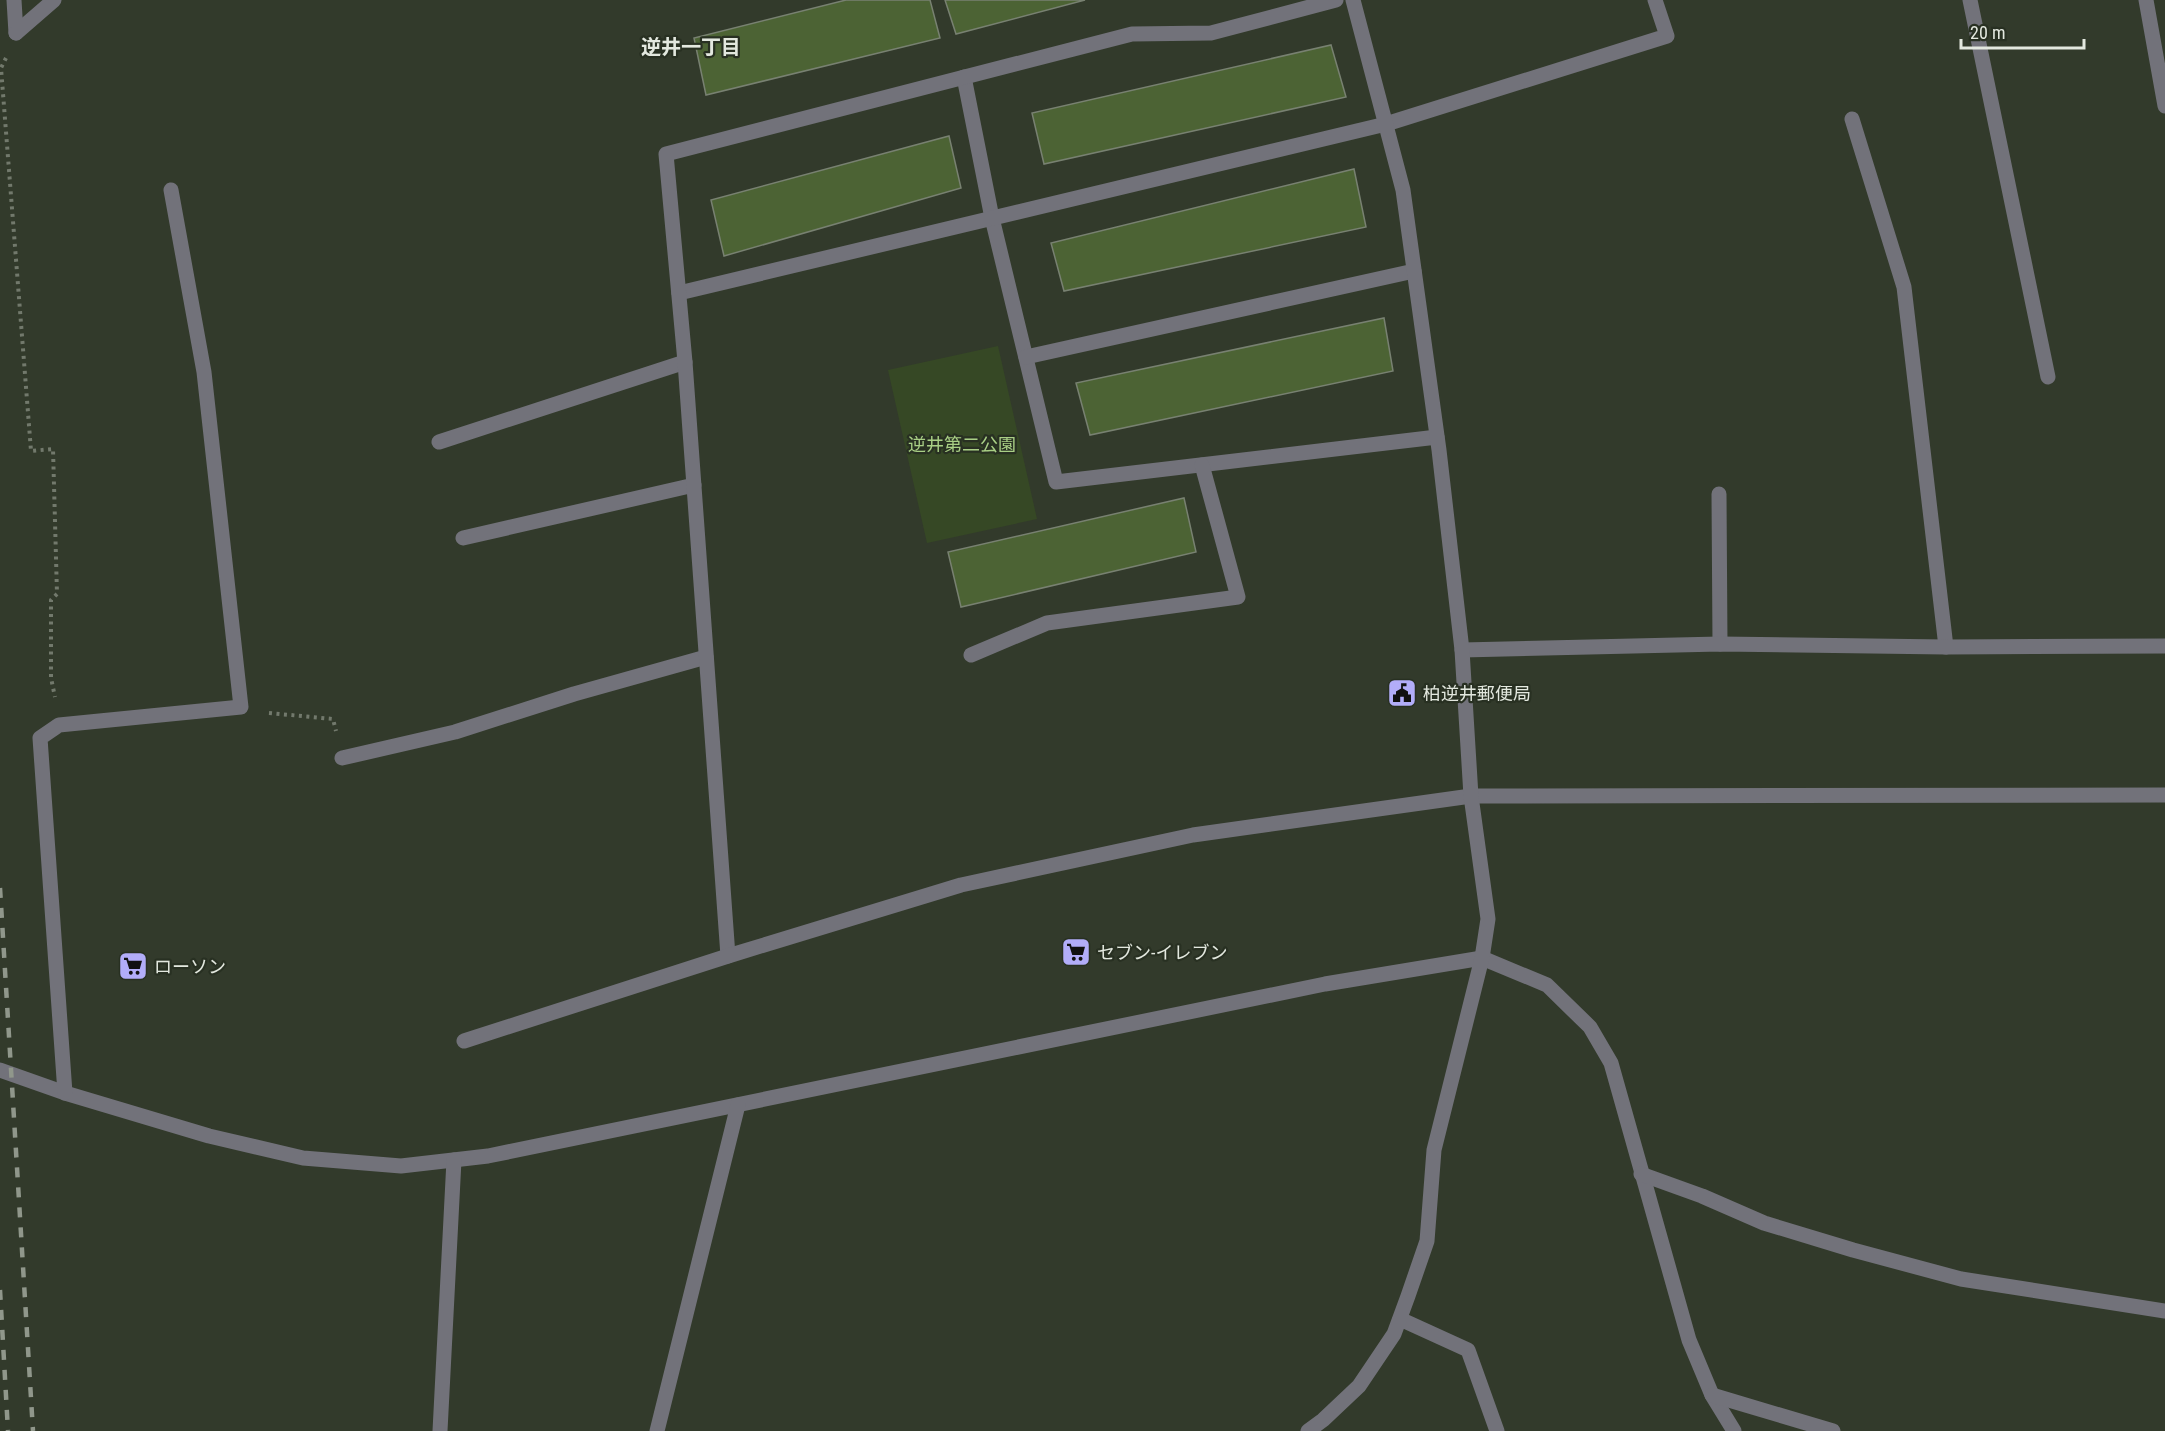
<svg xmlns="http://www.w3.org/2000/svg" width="2165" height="1431" font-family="'Roboto Condensed','Noto Sans JP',sans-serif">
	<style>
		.green { fill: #364825 }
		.building { fill: #4c6334; stroke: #788171; stroke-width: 1.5 }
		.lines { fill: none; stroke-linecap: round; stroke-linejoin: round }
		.path { stroke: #72796c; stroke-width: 4; stroke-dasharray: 3 4.5; stroke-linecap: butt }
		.minor { stroke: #72727a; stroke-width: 15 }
		.rail { stroke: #90978b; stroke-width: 4.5; stroke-dasharray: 10 10; stroke-linecap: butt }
		.labels { text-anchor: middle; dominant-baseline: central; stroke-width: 4.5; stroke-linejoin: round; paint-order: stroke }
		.park-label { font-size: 18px; fill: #a9cf85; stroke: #283022 }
		.poi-label { font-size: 18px; fill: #e3e8df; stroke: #283022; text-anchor: start }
		.neighbourhood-label { font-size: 20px; font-weight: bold; fill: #e3e8df; stroke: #283022 }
	</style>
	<rect width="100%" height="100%" fill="#323a2b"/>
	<polygon class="green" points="998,346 1037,519 927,543 888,370"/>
	<g class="building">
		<polygon points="846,0 930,0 940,38 706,95 694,38"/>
		<polygon points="945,0 1085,0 956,34"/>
		<polygon points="1331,45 1346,97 1044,164 1032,113"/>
		<polygon points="949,136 961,188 724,256 711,200"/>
		<polygon points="1354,169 1366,227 1064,291 1051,243"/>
		<polygon points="1384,318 1393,371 1090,435 1076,383"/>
		<polygon points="1184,498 1196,552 961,607 948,552"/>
	</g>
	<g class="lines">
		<g class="path">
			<polyline points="6,58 1,68 31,451 53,449 57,594 51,600 51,678 55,697"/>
			<polyline points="269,713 333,719 336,731"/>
		</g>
		<g class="minor">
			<polyline points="14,0 16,33"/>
			<polyline points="1970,0 2048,377"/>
			<polyline points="2146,0 2165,106"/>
			<polyline points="16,33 54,0"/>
			<polyline points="964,77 992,218 1056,482 1437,437"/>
			<polyline points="1852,119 1904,287 1946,647"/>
			<polyline points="679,293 1386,124 1667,36 1655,0"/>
			<polyline points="1026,357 1414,271"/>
			<polyline points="439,442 685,362"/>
			<polyline points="1719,494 1720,644"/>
			<polyline points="463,538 694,485"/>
			<polyline points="1462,650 1720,644 1946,647 2165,646"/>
			<polyline points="971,655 1047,623 1238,597 1202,465"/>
			<polyline points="342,758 455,732 574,694 706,657"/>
			<polyline points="728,956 685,362 666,154 1132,34 1211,33 1336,0"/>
			<polyline points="464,1041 728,956 961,885 1193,835 1471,796 2165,795"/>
			<polyline points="0,1070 65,1093 209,1136 303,1158 401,1166 488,1156 1325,984 1482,958 1547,985 1590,1027 1611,1063 1689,1340 1712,1395 1734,1431"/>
			<polyline points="65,1093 40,738 59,725 241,707 204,372 171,190"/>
			<polyline points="1641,1174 1702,1196 1764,1223 1853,1250 1961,1279 2165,1311"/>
			<polyline points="1400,1319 1468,1350 1497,1431"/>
			<polyline points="1712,1395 1833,1431"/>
			<polyline points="440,1431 454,1160"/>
			<polyline points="657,1431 738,1105"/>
			<polyline points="1308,1431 1323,1420 1359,1386 1394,1334 1408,1296 1427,1241 1434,1150 1482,958 1488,919 1471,796 1462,650 1439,450 1403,190 1353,0"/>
		</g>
		<g class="rail">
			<polyline points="0,888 33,1431"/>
			<polyline points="0,1290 8,1431"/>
		</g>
	</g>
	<defs>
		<g id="civic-square" transform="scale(1.5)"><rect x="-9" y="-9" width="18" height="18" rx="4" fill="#b2adf9" stroke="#283022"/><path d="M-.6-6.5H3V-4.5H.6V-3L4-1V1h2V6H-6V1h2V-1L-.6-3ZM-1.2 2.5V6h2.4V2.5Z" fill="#111"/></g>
		<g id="supermarket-square" transform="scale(1.5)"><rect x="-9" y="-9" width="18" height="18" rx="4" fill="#b2adf9" stroke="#283022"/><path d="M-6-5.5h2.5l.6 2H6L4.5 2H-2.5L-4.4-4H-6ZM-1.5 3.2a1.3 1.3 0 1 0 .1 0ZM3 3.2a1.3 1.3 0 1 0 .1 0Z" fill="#111"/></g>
	</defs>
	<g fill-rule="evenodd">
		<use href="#civic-square" x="1402" y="693"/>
		<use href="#supermarket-square" x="1076" y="952"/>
		<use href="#supermarket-square" x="133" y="966"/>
	</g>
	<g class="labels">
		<g class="park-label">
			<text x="962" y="444">逆井第二公園</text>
		</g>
		<g class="poi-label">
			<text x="1423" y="693">柏逆井郵便局</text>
			<text x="1097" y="952">セブン-イレブン</text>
			<text x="154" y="966">ローソン</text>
		</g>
		<g class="neighbourhood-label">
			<text x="691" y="47">逆井一丁目</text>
		</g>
	</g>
	<path d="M1961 39v9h123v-9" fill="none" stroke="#e3e8df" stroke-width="3"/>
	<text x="1970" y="39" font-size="18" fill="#e3e8df" stroke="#283022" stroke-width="4.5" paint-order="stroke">20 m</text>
</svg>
